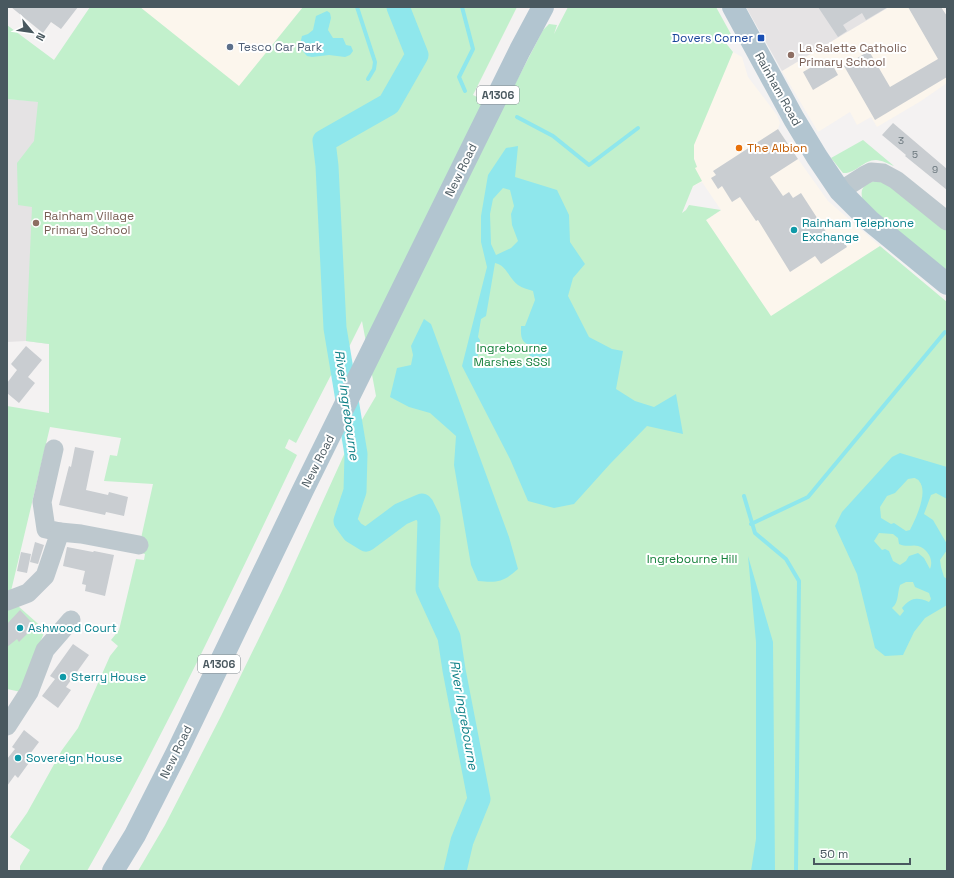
<svg xmlns="http://www.w3.org/2000/svg" width="954" height="878" font-family="'Space Grotesk',sans-serif">
	<style>
		.commercial { fill: #fcf6ed }
		.education { fill: #e5e3e4 }
		.green { fill: #c2f0cc }
		.water { fill: #8fe7ec; fill-rule: evenodd }
		.lines { fill: none; stroke-linecap: round; stroke-linejoin: round }
		.stream { stroke: #8fe7ec; stroke-width: 4 }
		.river { stroke: #8fe7ec; stroke-width: 23 }
		.building { fill: #c9cdd1 }
		.minor { stroke: #bdc8ce; stroke-width: 19 }
		.major { stroke: #b2c5d0; stroke-width: 22 }
		.transit-dot { fill: #1a4fb4; stroke: #fff; stroke-width: 1.5 }
		.service-dot { fill: #5c6f8a; stroke: #fff; stroke-width: 1.5 }
		.education-dot { fill: #8d6e63; stroke: #fff; stroke-width: 1.5 }
		.food-dot { fill: #e8710a; stroke: #fff; stroke-width: 1.5 }
		.culture-dot { fill: #0f9aa8; stroke: #fff; stroke-width: 1.5 }
		.labels { text-anchor: middle; dominant-baseline: central; stroke-width: 4; stroke-linejoin: round; paint-order: stroke }
		.number-label { font-size: 10px; fill: #69757c }
		.shield { fill: #fff; stroke: #808a8f; stroke-width: 1 }
		.shield-label { font-size: 11px; font-weight: bold; fill: #49585f }
		.transit-label { font-size: 12px; fill: #164399; stroke: #fff; text-anchor: end }
		.service-label { font-size: 12px; fill: #4e5e75; stroke: #fff; text-anchor: start }
		.education-label { font-size: 12px; fill: #785e54; stroke: #fff; text-anchor: start }
		.street-label { font-size: 12px; fill: #49585f; stroke: #fff }
		.food-label { font-size: 12px; fill: #c56008; stroke: #fff; text-anchor: start }
		.culture-label { font-size: 12px; fill: #0d838f; stroke: #fff; text-anchor: start }
		.park-label { font-size: 12px; fill: #18823d; stroke: #fff }
		.water-label { font-size: 13px; font-style: italic; fill: #0e8087; stroke: #fff }
	</style>
	<rect width="100%" height="100%" fill="#f4f2f2"/>
	<g class="commercial">
		<polygon points="140,7 303,7 239,87"/>
		<polygon points="889,7 942,7 947,16 947,83 921,101 877,127 871,117 857,125 850,112 818,132 782,71"/>
		<polygon points="733,52 742,57 748,77 777,115 780,123 778,129 798,159 828,201 880,246 771,317 706,220 721,210 702,182 693,186 681,213 638,168 697,167 694,159 693,145"/>
	</g>
	<g class="education">
		<polygon points="746,7 889,7 782,71"/>
		<polygon points="7,99 80,105 49,344 26,341 7,342"/>
	</g>
	<g class="green">
		<path d="M90 7H140L239 86 303 7H517L473 95 502 109 543 30 549 24 557 25 554 34 568 7H716L732 36 725 42 733 52 694 145V159L697 167 695 168 702 181 693 186 682 213 686 210 689 205 721 210 706 220 771 316 880 246 947 302V871H138L165 825 221 716 282 591 353 435 376 396 362 321 350 345 330 377 296 443 289 439 285 448 297 455C230 595 164 736 87 871H20V866L30 850 10 837 27 813 62 750 78 728 110 656 118 646 111 640 119 630 136 559 144 560 145 554 138 552 153 484 104 481 110 455 117 456 121 438 50 427 11 591 7 592V406L49 413V344L26 341 32 207 18 205 17 163 34 141 38 102 7 99V25L54 60Z"/>
		<path d="M863 140 894 166C889 164 881 160 876 160 863 160 856 174 843 173L831 158Z"/>
		<path d="M880 179 947 227V272L863 201C858 185 867 184 880 179Z"/>
		<polygon points="18,606 45,630 21,692 7,689 7,609"/>
	</g>
	<g class="water">
		<polygon points="327,11 330,13 331,18 328,30 333,38 343,38 346,45 351,46 353,51 350,55 345,57 329,55 312,57 307,56 301,49 301,40 302,36 308,34 313,30 316,16"/>
		<path d="M518 146 515 177 557 190 569 215 570 242 585 264 573 278 568 296 589 337 612 349 623 351 616 389 635 401 654 407 676 394 683 434 647 426 610 464 574 504 554 508 528 501 510 459 462 366 487 267 481 242V216L488 175 506 148ZM503 188 510 190 514 206 511 214 512 225 518 241 511 248 496 255 491 244 490 214 493 199ZM495 263C506 265 509 278 518 285 522 288 528 289 533 291L535 300 525 326H521C521 333 520 340 527 344L530 357 521 367 501 363 482 364 477 361 480 340 478 337 481 319 486 316Z"/>
		<path d="M424 319 431 324 509 537 518 569C503 582 498 583 478 581L471 565 454 465 456 436 430 413 409 407 390 397 397 368 411 365 413 355 411 346Z"/>
		<path d="M900 453 947 467V499L936 493 931 495 924 514 933 520 947 544V550L940 560 941 567 944 577 947 579V605L925 618 914 632 903 655 885 656 875 648 857 574 835 526 842 512 892 457ZM914 478C915 478 919 480 919 481 929 492 915 520 910 530L906 531 894 523 891 524 881 518 880 507 887 496 895 493 908 479ZM879 533 893 534 898 538 899 544C908 548 912 544 918 546 928 549 934 560 930 569L924 558 918 553 909 556 906 561 900 565 893 561 889 551 885 549 882 550 874 541ZM906 582H913L915 587 929 593 931 599 929 602C917 597 911 597 902 608L904 611 900 616 892 608C899 602 897 594 900 585Z"/>
		<polygon points="748,556 773,642 775,871 751,871 756,839 756,642"/>
	</g>
	<g class="lines">
		<g class="stream">
			<polyline points="357,7 375,62 374,69 368,79"/>
			<polyline points="462,7 473,49 459,77 465,91"/>
			<polyline points="517,117 553,136 589,165 638,128"/>
			<polyline points="744,496 755,533 786,559 799,581 796,871"/>
			<polyline points="751,524 808,497 945,332"/>
		</g>
		<polyline class="river" points="398,7 417,55 389,104 324,141 327,166 335,328 356,454 355,491 345,521 353,532 366,540 401,514 422,505 429,519 427,589 449,637 454,670 479,799 462,841 455,871"/>
	</g>
	<g class="building">
		<polygon points="11,7 78,7 61,29 51,22 43,33"/>
		<polygon points="818,7 888,7 866,20 862,13 843,25 847,31 838,37"/>
		<polygon points="908,7 941,7 947,16 947,77 875,120 844,66 869,51 890,87 938,59"/>
		<polygon points="822,61 826,68 832,64 838,75 813,90 803,72"/>
		<polygon points="893,123 947,169 947,190 905,156 906,155 882,135"/>
		<polygon points="778,129 798,159 770,177 783,196 789,192 793,198 801,193 834,244 842,238 847,247 821,264 815,256 790,272 758,220 756,221 740,197 732,202 722,186 718,189 711,178 716,175 713,171"/>
		<polygon points="26,346 42,360 28,377 35,383 19,403 7,393 7,383 17,370 11,364"/>
		<polygon points="75,447 94,451 86,490 108,495 109,492 128,497 124,516 106,512 105,515 59,505 69,466 71,467"/>
		<polygon points="35,542 44,545 38,564 30,562"/>
		<polygon points="67,547 93,552 94,551 114,555 105,596 85,591 86,585 82,584 85,571 63,566"/>
		<polygon points="21,552 31,554 27,573 17,571"/>
		<polygon points="20,610 35,626 19,642 17,639 7,647 7,624"/>
		<polygon points="73,644 89,655 66,687 71,690 58,708 42,696 55,679 50,676"/>
		<polygon points="24,730 39,742 27,758 31,760 18,778 15,775 7,786 7,759 15,749 12,747"/>
	</g>
	<g class="lines">
		<g class="minor">
			<polyline points="840,191 865,175 871,172 883,173 896,180 947,221"/>
			<polyline points="54,449 42,502 46,529 60,532"/>
			<polyline points="7,601 28,593 45,576 60,532 81,534 139,545"/>
			<polyline points="7,726 29,692 45,650 71,620"/>
		</g>
		<g class="major">
			<polyline points="733,7 794,119 817,157 840,191 870,221 947,284"/>
			<polyline points="113,871 135,835 177,752 303,490 520,50 543,7"/>
		</g>
	</g>
	<rect class="transit-dot" x="757" y="34" width="8" height="8" rx="2"/>
	<circle class="service-dot" cx="230" cy="47" r="4"/>
	<g class="education-dot">
		<circle cx="791" cy="55" r="4"/>
		<circle cx="36" cy="223" r="4"/>
	</g>
	<circle class="food-dot" cx="739" cy="148" r="4"/>
	<g class="culture-dot">
		<circle cx="794" cy="230" r="4"/>
		<circle cx="20" cy="628" r="4"/>
		<circle cx="63" cy="677" r="4"/>
		<circle cx="18" cy="758" r="4"/>
	</g>
	<g class="labels">
		<g class="number-label">
			<text x="901" y="140">3</text>
			<text x="915" y="154">5</text>
			<text x="935" y="169">9</text>
		</g>
		<g class="shield">
			<rect x="477" y="86" width="42" height="18" rx="3"/>
			<rect x="198" y="655" width="42" height="18" rx="3"/>
		</g>
		<g class="shield-label">
			<text x="498" y="95">A1306</text>
			<text x="219" y="664">A1306</text>
		</g>
		<g class="transit-label">
			<text x="753" y="38">Dovers Corner</text>
		</g>
		<g class="service-label">
			<text x="238" y="47">Tesco Car Park</text>
		</g>
		<g class="education-label">
			<text x="799" y="48">La Salette Catholic<tspan x="799" dy="14">Primary School</tspan></text>
			<text x="44" y="216">Rainham Village<tspan x="44" dy="14">Primary School</tspan></text>
		</g>
		<g class="street-label">
			<text transform="translate(778 89) rotate(61)">Rainham Road</text>
			<text transform="translate(461 170) rotate(-64)">New Road</text>
			<text transform="translate(318 461) rotate(-63)">New Road</text>
			<text transform="translate(176 752) rotate(-64)">New Road</text>
		</g>
		<g class="food-label">
			<text x="747" y="148">The Albion</text>
		</g>
		<g class="culture-label">
			<text x="802" y="223">Rainham Telephone<tspan x="802" dy="14">Exchange</tspan></text>
			<text x="28" y="628">Ashwood Court</text>
			<text x="71" y="677">Sterry House</text>
			<text x="26" y="758">Sovereign House</text>
		</g>
		<g class="park-label">
			<text x="512" y="348">Ingrebourne<tspan x="512" dy="14">Marshes SSSI</tspan></text>
			<text x="692" y="559">Ingrebourne Hill</text>
		</g>
		<g class="water-label">
			<text transform="translate(347 405) rotate(82)">River Ingrebourne</text>
			<text transform="translate(464 715) rotate(80)">River Ingrebourne</text>
		</g>
	</g>
	<rect width="954" height="878" fill="none" stroke="#49585f" stroke-width="16"/>
	<g transform="translate(32 32) rotate(119)" stroke="#ffffff" stroke-width="3" paint-order="stroke">
	<path d="M0-3L7 15L0 10L-7 15Z" fill="#49585f"/>
	<text y="-6" font-size="11" font-weight="bold" text-anchor="middle" fill="#49585f">N</text>
	</g>
	<path d="M814 858v6h96v-6" fill="none" stroke="#49585f" stroke-width="2"/>
	<text x="820" y="858" font-size="12" fill="#49585f" stroke="#ffffff" stroke-width="3" paint-order="stroke">50 m</text>
</svg>
